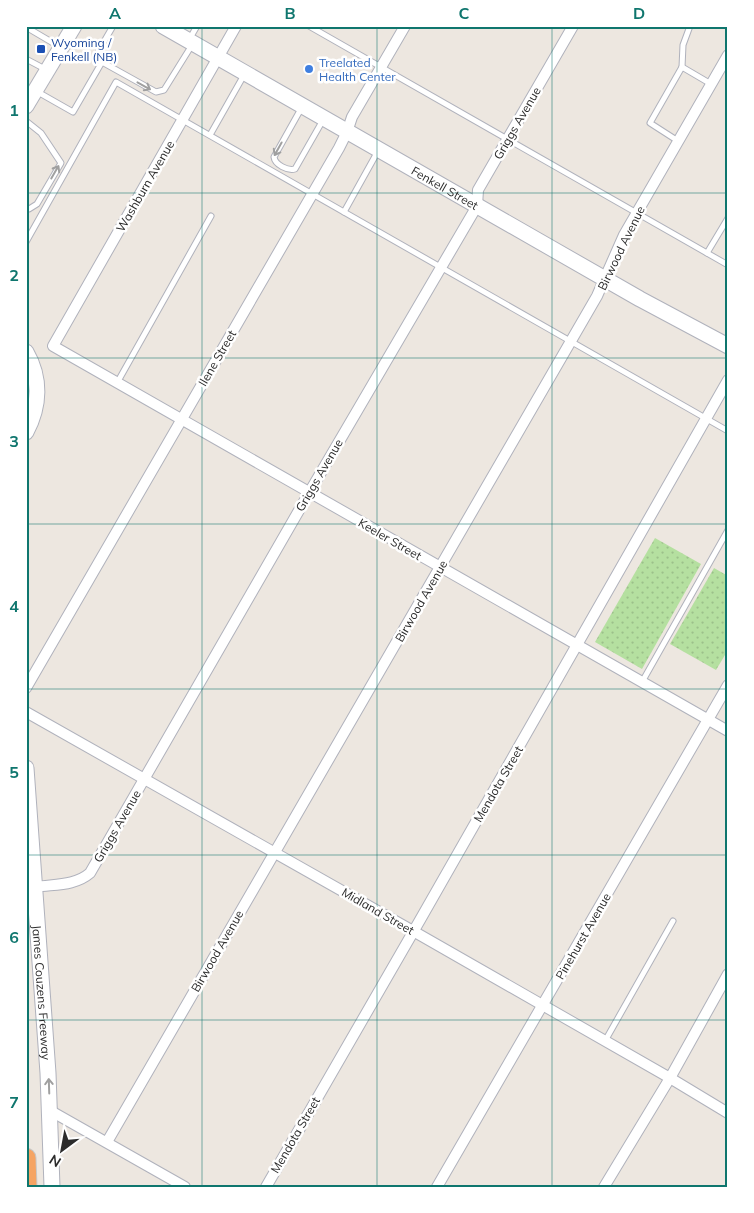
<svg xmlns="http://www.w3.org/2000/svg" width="754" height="1213" font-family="Mulish,sans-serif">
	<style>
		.grass { fill: url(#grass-dots) }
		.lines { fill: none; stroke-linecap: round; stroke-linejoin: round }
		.lane-casing { stroke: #b0b2bc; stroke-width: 7 }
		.street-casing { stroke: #b0b2bc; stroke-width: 12 }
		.secondary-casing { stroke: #b0b2bc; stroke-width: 17 }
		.highway-casing { stroke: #c8c8c8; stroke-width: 21 }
		.lane { stroke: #fff; stroke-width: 5 }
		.street { stroke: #fff; stroke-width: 10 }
		.secondary { stroke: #fff; stroke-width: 15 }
		.highway { stroke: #f5a463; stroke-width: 19 }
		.oneway { stroke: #a0a0a0 }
		.grid { fill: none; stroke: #0f766e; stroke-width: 1; stroke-opacity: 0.55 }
		.transit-dot { fill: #1a4fb4; stroke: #fff; stroke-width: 2 }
		.shop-dot { fill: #3f7fe0; stroke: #fff; stroke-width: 2 }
		.labels { text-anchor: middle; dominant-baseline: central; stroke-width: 5; stroke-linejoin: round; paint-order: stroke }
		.transit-label { font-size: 12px; fill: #164399; stroke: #fff; text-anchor: start }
		.shop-label { font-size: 12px; fill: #366cbe; stroke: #fff; text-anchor: start }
		.street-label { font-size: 12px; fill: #2c2c2c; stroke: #fff }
		.neatline { fill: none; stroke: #0f766e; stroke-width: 2 }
		.grid-label { font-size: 16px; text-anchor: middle; font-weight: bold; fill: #0f766e }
	</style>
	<defs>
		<pattern id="grass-dots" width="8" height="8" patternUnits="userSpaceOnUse" patternTransform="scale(1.25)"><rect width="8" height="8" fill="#b5e0a0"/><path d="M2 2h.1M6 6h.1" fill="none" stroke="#9cc08a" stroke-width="1.8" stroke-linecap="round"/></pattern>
	</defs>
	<rect width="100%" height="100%" fill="#ede7e0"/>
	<g class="grass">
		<polygon points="655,538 701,564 642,669 595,642"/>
		<polygon points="714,568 728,576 728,650 716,670 670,644"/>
	</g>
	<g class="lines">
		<g class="lane-casing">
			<g id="lane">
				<polyline points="113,26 98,52 102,62 156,92 164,90 192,45"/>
				<polyline points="309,26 728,265"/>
				<polyline points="26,27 60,47"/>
				<polyline points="190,38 197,26"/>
				<polyline points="26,59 45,69"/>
				<polyline points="682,67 683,45 690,26"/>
				<polyline points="36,91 73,112 102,62"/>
				<path d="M302 107 274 157C275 165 288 171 295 169L323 120"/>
				<polyline points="26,121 41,133 61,163 37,204 29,209 26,209"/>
				<polyline points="210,135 244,75"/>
				<polyline points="678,141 650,123 682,67 711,84"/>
				<polyline points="344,212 378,151"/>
				<polyline points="26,242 116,82 728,431"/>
				<polyline points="707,253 728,218"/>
				<polyline points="117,383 211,216"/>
				<polyline points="642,682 728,530"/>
				<polyline points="605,1041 673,921"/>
			</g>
		</g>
		<g class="street-casing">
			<g id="street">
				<polyline points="236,26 53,346 728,731"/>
				<polyline points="26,688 339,148 347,132 352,117 405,26"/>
				<polyline points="26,712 413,931 670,1078 728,1113"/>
				<path d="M36 887C54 884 75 886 90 873L309 493 477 206 478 190 573 26"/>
				<polyline points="49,1110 185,1187"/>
				<polyline points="107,1142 597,296 624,235 728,55"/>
				<polyline points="266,1187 420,920 728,380"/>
				<polyline points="437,1187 728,685"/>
				<polyline points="604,1187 670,1078 728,974"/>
			</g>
		</g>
		<g class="secondary-casing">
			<g id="secondary">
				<path id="s1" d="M163 26 640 299 728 346"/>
				<polyline points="26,106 74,26"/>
				<path d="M26 352C41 378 40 406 26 432"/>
				<path id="s2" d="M26 768 48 1073 52 1187"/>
			</g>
		</g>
		<g class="highway-casing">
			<polyline id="highway" points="26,1158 27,1187"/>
		</g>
		<use href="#lane" class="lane"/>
		<use href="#street" class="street"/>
		<use href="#secondary" class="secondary"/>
		<use href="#highway" class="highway"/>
	</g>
	<defs><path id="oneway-shaft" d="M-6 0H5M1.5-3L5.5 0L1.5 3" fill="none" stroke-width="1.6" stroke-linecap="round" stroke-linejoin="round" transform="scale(1.25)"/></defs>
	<g class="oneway">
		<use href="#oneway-shaft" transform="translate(144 86) rotate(29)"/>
		<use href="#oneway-shaft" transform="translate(278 149) rotate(119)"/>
		<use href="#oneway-shaft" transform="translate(55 172) rotate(-60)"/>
		<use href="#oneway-shaft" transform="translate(49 1086) rotate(-92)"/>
	</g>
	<path class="grid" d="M202 26V1187M377 26V1187M552 26V1187M26 193H728M26 358H728M26 524H728M26 689H728M26 855H728M26 1020H728"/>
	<rect class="transit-dot" x="36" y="44" width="10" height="10" rx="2.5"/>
	<circle class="shop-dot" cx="309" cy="69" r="5"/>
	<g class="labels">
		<g class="transit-label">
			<text x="51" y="42">Wyoming /<tspan x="51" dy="14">Fenkell (NB)</tspan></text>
		</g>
		<g class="shop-label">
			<text x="319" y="62">Treelated<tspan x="319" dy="14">Health Center</tspan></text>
		</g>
		<g class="street-label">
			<text transform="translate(517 123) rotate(-60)">Griggs Avenue</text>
			<text transform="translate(145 186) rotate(-60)">Washburn Avenue</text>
			<text stroke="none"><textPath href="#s1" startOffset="325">Fenkell Street</textPath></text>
			<text transform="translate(621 248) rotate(-64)">Birwood Avenue</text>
			<text transform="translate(217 358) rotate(-60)">Ilene Street</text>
			<text transform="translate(319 475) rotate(-60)">Griggs Avenue</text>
			<text transform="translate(390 539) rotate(30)">Keeler Street</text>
			<text transform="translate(421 601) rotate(-60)">Birwood Avenue</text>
			<text transform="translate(498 784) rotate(-60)">Mendota Street</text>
			<text transform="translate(117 826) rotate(-60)">Griggs Avenue</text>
			<text transform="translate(378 911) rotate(30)">Midland Street</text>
			<text transform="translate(583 936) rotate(-60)">Pinehurst Avenue</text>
			<text transform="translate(217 951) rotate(-60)">Birwood Avenue</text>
			<text stroke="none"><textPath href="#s2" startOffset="225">James Couzens Freeway</textPath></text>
			<text transform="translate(295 1135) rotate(-60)">Mendota Street</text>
		</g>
	</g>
	<rect width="754" height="1213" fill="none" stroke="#ffffff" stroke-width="55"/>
	<g transform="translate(62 1150) rotate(212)" stroke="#ffffff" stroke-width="4" paint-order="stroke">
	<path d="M0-4L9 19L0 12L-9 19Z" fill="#2c2c2c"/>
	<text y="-8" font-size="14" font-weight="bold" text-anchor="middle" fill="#2c2c2c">N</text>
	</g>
	<rect x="28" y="28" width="698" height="1158" class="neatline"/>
	<g class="grid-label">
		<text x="115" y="19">A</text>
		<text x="290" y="19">B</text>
		<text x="464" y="19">C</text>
		<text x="639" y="19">D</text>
		<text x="14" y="116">1</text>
		<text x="14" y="281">2</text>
		<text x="14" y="447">3</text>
		<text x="14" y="612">4</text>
		<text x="14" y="778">5</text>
		<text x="14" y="943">6</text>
		<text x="14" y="1108">7</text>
	</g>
</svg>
